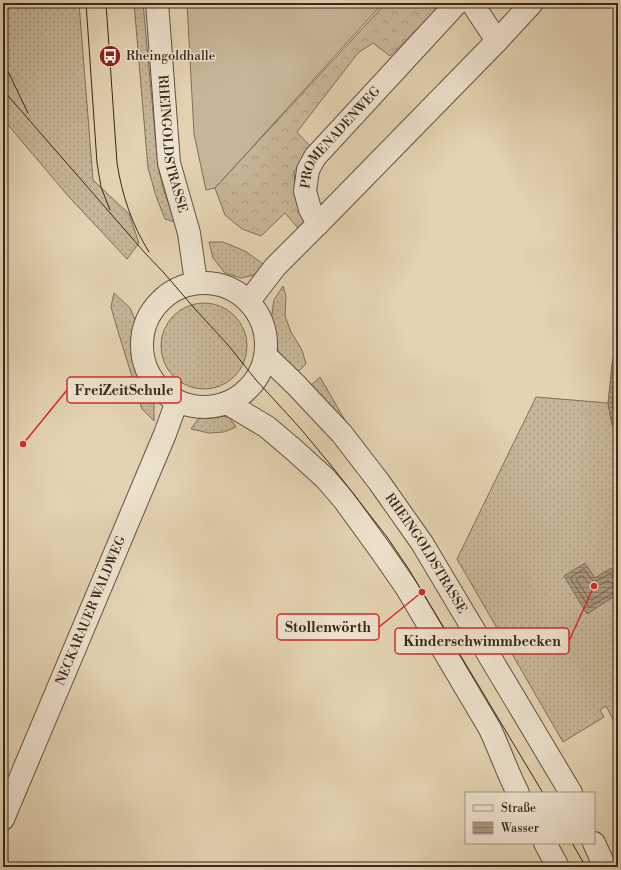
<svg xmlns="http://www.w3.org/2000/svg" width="621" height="870" font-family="'Libre Bodoni',serif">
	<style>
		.grass { fill: url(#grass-dots); stroke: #7f6f5a }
		.forest { fill: url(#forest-crowns); stroke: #7f6f5a }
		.garden { fill: #c6b698; stroke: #7f6f5a }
		.water { fill: url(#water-rules); stroke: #7c6c57 }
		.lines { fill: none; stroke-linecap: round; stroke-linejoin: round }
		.shore { stroke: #70604d; stroke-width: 1 }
		.minor-casing { stroke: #635341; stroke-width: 24 }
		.minor { stroke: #ede2cd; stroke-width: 22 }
		.tram { stroke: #38281b; stroke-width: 1 }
		.labels { text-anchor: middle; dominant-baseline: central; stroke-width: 3; stroke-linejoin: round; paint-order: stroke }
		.poi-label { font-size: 13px; fill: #38281b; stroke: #ede2cd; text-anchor: start }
		.street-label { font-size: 13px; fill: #38281b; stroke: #ede2cd }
		.leader { fill: none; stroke: #d62828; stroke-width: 1.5 }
		.callout-dot { fill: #d62828; stroke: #ede2cd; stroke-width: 1.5 }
		.callout { fill: #ede2cd; stroke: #d62828; stroke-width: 1.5 }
		.callout-label { font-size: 14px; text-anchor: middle; font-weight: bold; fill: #38281b }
	</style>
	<defs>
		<pattern id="grass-dots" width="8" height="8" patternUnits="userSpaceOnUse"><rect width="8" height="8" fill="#c6b698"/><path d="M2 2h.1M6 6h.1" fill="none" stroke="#ab9c82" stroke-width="1.8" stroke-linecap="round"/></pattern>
		<pattern id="forest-crowns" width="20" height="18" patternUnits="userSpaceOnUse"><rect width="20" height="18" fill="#c6b698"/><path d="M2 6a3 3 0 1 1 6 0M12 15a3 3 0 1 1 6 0" fill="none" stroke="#ab9c82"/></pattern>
		<pattern id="water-rules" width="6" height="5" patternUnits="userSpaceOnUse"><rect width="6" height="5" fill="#a9997f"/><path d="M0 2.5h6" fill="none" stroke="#8b7d67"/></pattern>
	</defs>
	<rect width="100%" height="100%" fill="#e3d3b2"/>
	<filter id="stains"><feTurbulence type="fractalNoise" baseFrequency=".005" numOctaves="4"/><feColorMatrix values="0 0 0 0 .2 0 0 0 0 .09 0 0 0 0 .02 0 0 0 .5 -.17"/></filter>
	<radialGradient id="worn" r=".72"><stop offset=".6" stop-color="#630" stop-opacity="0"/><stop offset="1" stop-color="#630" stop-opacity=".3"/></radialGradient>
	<g class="grass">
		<polygon points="3,3 79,3 93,180 129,214 139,243 127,259 69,197 3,119"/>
		<polygon points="134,3 143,3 158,167 164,191 175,222 165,219 156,196 148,168"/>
		<polygon points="209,242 223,242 245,251 263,264 254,275 241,278 225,273 213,258"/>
		<polygon points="283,286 286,296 285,316 291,332 302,350 306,364 296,374 282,360 276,345 271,320 274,300"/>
		<polygon points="114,293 130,308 136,322 131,342 134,360 143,381 154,402 154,421 142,409 117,328 111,307"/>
		<circle cx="204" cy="346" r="43"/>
		<polygon points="320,377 350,429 309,387"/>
		<polygon points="536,397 608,403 612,424 618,434 618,726 617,727 606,706 600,710 604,717 563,742 457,559"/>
		<polygon points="213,415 229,417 236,427 224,432 209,433 191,429 198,419"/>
	</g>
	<polygon class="forest" points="386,3 444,3 390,56 373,43 358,53 297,132 311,147 294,172 296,195 306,220 298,228 285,213 261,236 242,229 225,215 215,188"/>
	<polygon class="garden" points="187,3 383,3 215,188 206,190 194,134"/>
	<g class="water">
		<polygon points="618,337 618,434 612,424 608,403 612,364"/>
		<polygon points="585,563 595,578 611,568 618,579 618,594 587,614 564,576"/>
	</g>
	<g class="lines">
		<g class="shore">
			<path d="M618 354C614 372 608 412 618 426"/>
			<path d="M581 576H583C593 590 595 587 608 581L613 584V586L592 600H590L577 581V579Z"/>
			<path d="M618 580 614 579 611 574H609C594 582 595 586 585 570L584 569 571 577 570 578 589 607 615 592 618 591"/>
		</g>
		<g class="minor-casing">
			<g id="minor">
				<path id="s1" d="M157 3 169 163 189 233 196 282"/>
				<polyline points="472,3 497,41"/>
				<polyline points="318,224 497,41 532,3"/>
				<circle cx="204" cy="345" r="62"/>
				<path id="s2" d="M249 301 275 267 318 224 310 209 305 191 308 170 315 157 457 3"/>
				<path id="s3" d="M266 356 296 385 342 434 379 482 422 543 571 793"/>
				<path d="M227 403 267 427 293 449 325 478 344 500 381 551 406 587 490 729C500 750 507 772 518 793"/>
				<path id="s4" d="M3 819 165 434 177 401"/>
				<polyline points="545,843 558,867"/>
				<polyline points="594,843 605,867"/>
			</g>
		</g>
		<use href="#minor" class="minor"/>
		<g class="tram">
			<polyline points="86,3 97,163 101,187 110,210"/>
			<path d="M106 3 117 163C122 195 132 225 149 252"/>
			<polyline points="3,61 28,113"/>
			<polyline points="3,90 145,253 164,273 195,309 229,346 256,380 300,428 334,469 387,537 408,568 543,793"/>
			<polyline points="572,843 586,867"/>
		</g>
	</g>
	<defs>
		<g id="bus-disc" transform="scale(1.15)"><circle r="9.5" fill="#8f2418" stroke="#ede2cd"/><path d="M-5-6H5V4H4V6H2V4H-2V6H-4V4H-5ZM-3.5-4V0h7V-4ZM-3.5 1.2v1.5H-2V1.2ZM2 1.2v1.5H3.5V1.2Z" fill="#fff"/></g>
	</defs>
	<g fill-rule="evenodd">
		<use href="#bus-disc" x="110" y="56"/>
	</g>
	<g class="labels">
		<g class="poi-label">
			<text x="126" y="56">Rheingoldhalle</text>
		</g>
		<g class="street-label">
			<text stroke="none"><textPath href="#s2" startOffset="205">PROMENADENWEG</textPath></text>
			<text stroke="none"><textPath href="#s1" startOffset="142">RHEINGOLDSTRASSE</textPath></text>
			<text stroke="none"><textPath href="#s3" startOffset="255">RHEINGOLDSTRASSE</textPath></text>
			<text stroke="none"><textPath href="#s4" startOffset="226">NECKARAUER WALDWEG</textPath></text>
		</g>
	</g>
	<path class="leader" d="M23 444L67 390M422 592L379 627M594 586L569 641"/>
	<g class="callout-dot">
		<circle cx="23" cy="444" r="4"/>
		<circle cx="422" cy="592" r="4"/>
		<circle cx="594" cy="586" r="4"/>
	</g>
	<g class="callout">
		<rect x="67" y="377" width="114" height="26" rx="4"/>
		<rect x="277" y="614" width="102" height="26" rx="4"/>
		<rect x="395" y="628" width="174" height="26" rx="4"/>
	</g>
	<g class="callout-label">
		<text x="124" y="395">FreiZeitSchule</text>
		<text x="328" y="632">Stollenwörth</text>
		<text x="482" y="646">Kinderschwimmbecken</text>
	</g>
	<rect width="621" height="870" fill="none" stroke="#e3d3b2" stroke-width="16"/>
	<rect x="4" y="4" width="613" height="862" fill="none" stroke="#38281b" stroke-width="2"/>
	<rect x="8" y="8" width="605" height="854" fill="none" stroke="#38281b"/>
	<rect x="465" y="792" width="130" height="52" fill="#ede2cd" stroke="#a59886"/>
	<rect x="473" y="805" width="20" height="6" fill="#ede2cd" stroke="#a59886"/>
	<text x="501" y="812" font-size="12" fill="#38281b">Straße</text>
	<rect x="473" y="822" width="20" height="12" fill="url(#water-rules)" stroke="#a59886"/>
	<text x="501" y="832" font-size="12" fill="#38281b">Wasser</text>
	<rect width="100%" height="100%" filter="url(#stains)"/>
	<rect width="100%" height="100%" fill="url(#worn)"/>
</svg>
